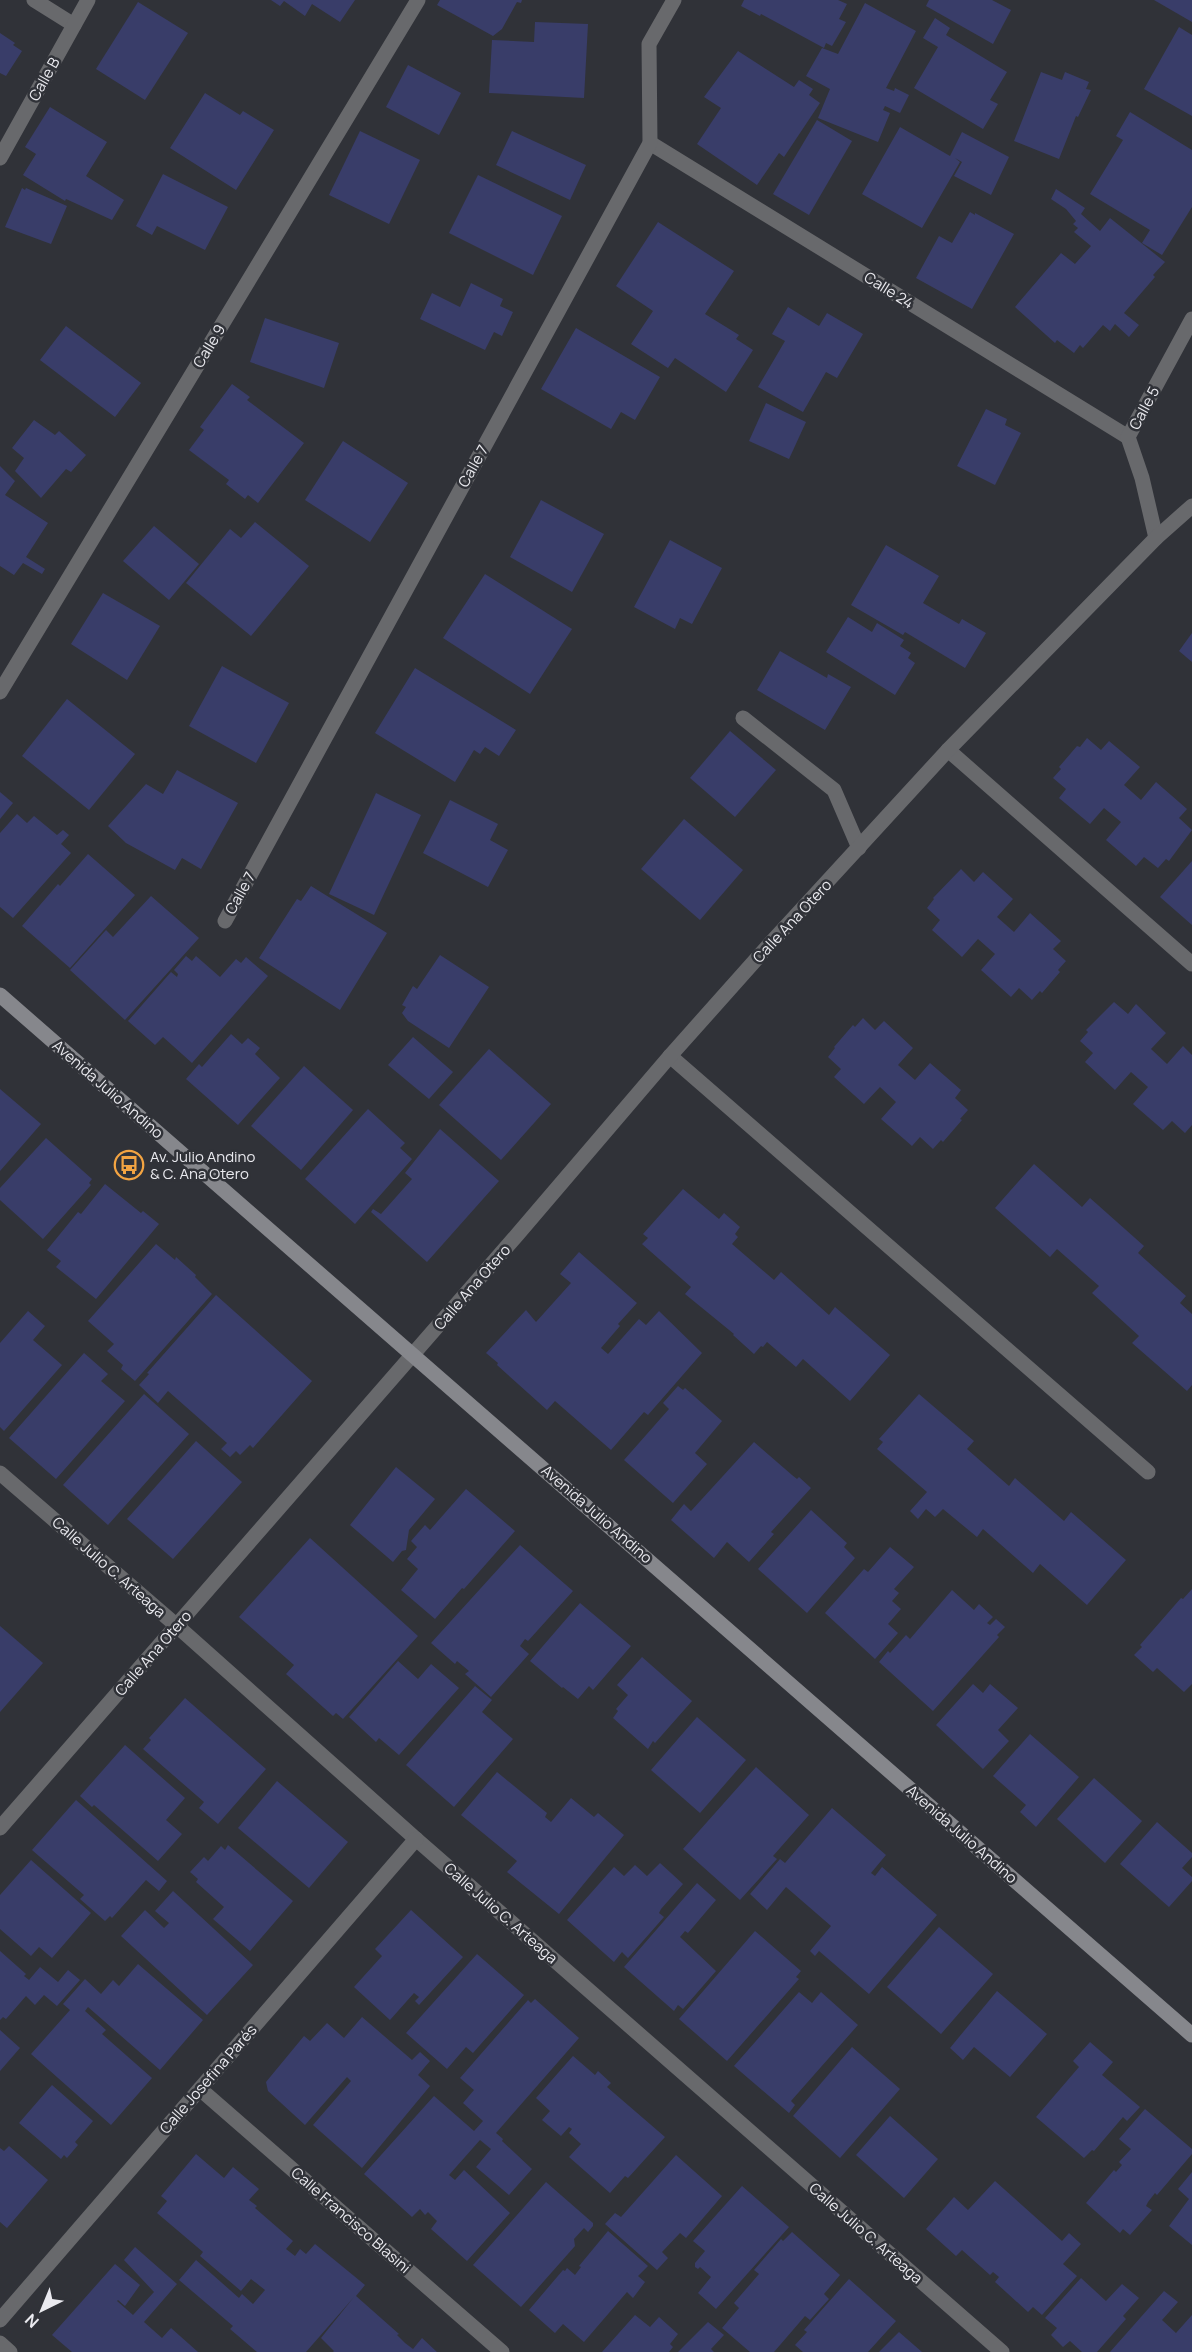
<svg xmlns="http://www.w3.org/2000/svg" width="1192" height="2352" font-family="Manrope,sans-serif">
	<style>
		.building { fill: #393d69 }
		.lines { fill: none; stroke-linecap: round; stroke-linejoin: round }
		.lane { stroke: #68696c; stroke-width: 15 }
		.street { stroke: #68696c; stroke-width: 15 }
		.secondary { stroke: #86878c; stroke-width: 15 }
		.labels { text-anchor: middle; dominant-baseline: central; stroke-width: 5; stroke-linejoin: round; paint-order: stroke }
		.street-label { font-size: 15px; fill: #eaeaef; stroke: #303238 }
		.poi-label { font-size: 15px; fill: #eaeaef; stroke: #303238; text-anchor: start }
	</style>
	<rect width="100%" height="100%" fill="#303238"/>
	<g class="building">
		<polygon points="271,0 355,0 340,22 312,4 305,16 284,1 280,6"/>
		<polygon points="440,0 522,0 521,3 517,2 502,29 493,36 437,5"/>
		<polygon points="744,0 838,0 847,4 839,19 846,22 832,46 826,43 824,48 761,14 760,16 741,6"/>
		<polygon points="929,0 992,0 1011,10 993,44 926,6"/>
		<polygon points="1154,0 1192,0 1192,22"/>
		<polygon points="138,2 188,33 145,100 96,69"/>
		<polygon points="865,3 916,31 886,88 894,91 895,88 909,95 900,113 885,106 883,110 890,113 878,142 818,118 830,89 806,76 822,48 838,54"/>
		<polygon points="935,18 950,28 946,35 1007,72 990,100 998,104 983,129 914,88 938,47 923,38"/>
		<polygon points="535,22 588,24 584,98 489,93 492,40 534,42"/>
		<polygon points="1179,27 1192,35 1192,116 1144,89"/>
		<polygon points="0,33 15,43 13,45 22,51 6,76 0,73"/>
		<polygon points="738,51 794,87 799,80 813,89 809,95 820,103 784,157 779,153 757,185 697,144 721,108 704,97"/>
		<polygon points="408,65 461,93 439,135 386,107"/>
		<polygon points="1041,72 1062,80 1065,72 1089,82 1086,89 1091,90 1078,117 1076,116 1059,159 1014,141"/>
		<polygon points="205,93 240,115 243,111 274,130 236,190 170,148"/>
		<polygon points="50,107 107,142 86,176 124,200 112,220 66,199 65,201 23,175 36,154 25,147"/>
		<polygon points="1130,112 1192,150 1192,207 1162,255 1142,243 1150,230 1090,194 1123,140 1116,136"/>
		<polygon points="817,120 852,141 809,215 773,194"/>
		<polygon points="900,127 950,156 962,132 1009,157 991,195 954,176 962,162 955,158 960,162 922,228 862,194"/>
		<polygon points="360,131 420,160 389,224 329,195"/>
		<polygon points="512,131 586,165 570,200 496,165"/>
		<polygon points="163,174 228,207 205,250 157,226 152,235 136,226"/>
		<polygon points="478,175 562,216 533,275 449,233"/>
		<polygon points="22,188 25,190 26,188 67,206 51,244 5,227"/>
		<polygon points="1056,189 1085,208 1081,214 1100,231 1110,218 1165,262 1153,275 1155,277 1124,313 1139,325 1129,337 1115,324 1110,331 1103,325 1083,348 1080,345 1074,353 1057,340 1055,343 1015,307 1061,253 1075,264 1091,246 1074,232 1078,228 1073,224 1076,221 1066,209 1051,199"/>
		<polygon points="970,212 975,215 975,213 1014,234 972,309 916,278 939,236 952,243"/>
		<polygon points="658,222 734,271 705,314 739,335 736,339 753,350 726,392 675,358 668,368 631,344 653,311 616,286"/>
		<polygon points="471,283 503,299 500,306 513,312 502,336 494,332 485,350 420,319 432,293 460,307"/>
		<polygon points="788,307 819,326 827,313 863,334 837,378 826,372 803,412 758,387 785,341 772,334"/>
		<polygon points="265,318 339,343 324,388 250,362"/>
		<polygon points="66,326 141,383 115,417 40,360"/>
		<polygon points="576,328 660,377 635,420 621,412 611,429 541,389"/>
		<polygon points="232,384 250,397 247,400 304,443 258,503 248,495 245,499 226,484 229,480 189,450 204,430 200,427"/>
		<polygon points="766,403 806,422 789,459 749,441"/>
		<polygon points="986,409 1007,419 1005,425 1021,433 995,485 957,466"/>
		<polygon points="34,420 55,435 59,431 86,455 71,472 66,469 41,498 15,471 24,458 12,448"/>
		<polygon points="343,441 408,483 370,542 305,500"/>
		<polygon points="0,466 15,481 5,495 48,523 26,557 45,569 42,574 23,563 14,575 0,566"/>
		<polygon points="541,500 604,534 572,592 510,557"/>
		<polygon points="255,522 309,566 251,636 186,583 230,529 241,538"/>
		<polygon points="154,526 199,564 169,600 123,561"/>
		<polygon points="670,540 722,568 692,624 680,618 675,629 634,607"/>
		<polygon points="886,545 939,576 923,603 959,624 962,619 986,633 965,668 905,632 903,635 851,605"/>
		<polygon points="485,574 572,629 530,694 443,638"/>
		<polygon points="103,593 160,626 127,680 71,644"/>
		<polygon points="848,617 872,632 877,623 904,640 900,646 911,653 908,658 915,663 895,695 826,652"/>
		<polygon points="1192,633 1192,662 1179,651"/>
		<polygon points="780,651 827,678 828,674 851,687 825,730 757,690"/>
		<polygon points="222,666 289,703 256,763 189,726"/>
		<polygon points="415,668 516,730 499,756 485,747 480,754 474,750 455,782 375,733"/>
		<polygon points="67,699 135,754 89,810 22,756"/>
		<polygon points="730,731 776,770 735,817 690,778"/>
		<polygon points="1087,738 1101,750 1109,741 1140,767 1124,785 1141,800 1156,782 1187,809 1179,818 1192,830 1169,861 1166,859 1158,868 1144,857 1136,866 1106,840 1121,822 1104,808 1090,824 1059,798 1066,789 1053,778 1061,769 1059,767 1077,746 1080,747"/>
		<polygon points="177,770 238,803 201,869 182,858 175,870 126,843 108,826 146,784 163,794"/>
		<polygon points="0,792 13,803 0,819"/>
		<polygon points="376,793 421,815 374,915 329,894"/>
		<polygon points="450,800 498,824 490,840 508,850 488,887 423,853"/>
		<polygon points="17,814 27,823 34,816 57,835 63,830 69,835 61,844 71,853 13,918 0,907 0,833"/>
		<polygon points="684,819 743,870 700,920 641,869"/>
		<polygon points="88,854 135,895 70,968 22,926 58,884 60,886"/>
		<polygon points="1192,861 1192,925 1160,897"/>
		<polygon points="961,869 974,882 983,872 1013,899 997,917 1014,932 1030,913 1061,941 1053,949 1066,961 1058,970 1060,972 1042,993 1040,991 1032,1000 1019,988 1011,997 981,970 995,954 978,939 962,957 932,930 940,920 927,908 934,899 933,898"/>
		<polygon points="311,886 387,933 340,1010 259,958 297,899 301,901"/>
		<polygon points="151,896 199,938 125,1020 70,970 106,930 113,937"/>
		<polygon points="440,955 489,987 449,1048 408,1021 402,1013 406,1007 402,1005 413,986 417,989"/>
		<polygon points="186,956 192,961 196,956 220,977 236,959 241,963 246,957 268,976 192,1063 163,1037 155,1045 128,1021 171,972 177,977 178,974 174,970"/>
		<polygon points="1114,1002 1128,1014 1136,1004 1166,1033 1151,1049 1167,1064 1183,1046 1192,1055 1192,1125 1185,1133 1172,1121 1163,1130 1133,1104 1148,1087 1131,1072 1115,1090 1085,1062 1093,1053 1080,1041 1088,1032 1086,1030"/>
		<polygon points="863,1018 875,1030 884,1021 913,1048 898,1065 915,1080 930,1063 961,1090 955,1098 968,1110 960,1119 962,1120 943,1142 941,1140 933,1149 920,1137 912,1146 881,1119 896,1102 880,1087 864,1104 834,1077 841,1069 828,1057 835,1048 834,1047 853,1025 855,1027"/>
		<polygon points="231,1034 242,1044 248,1038 260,1048 255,1054 280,1078 238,1125 186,1079 199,1064 202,1067"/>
		<polygon points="413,1037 453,1072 429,1099 388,1065"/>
		<polygon points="489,1049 551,1104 501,1160 439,1105"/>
		<polygon points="304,1066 353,1110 301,1170 251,1126"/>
		<polygon points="0,1089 41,1124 0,1171"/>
		<polygon points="368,1109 405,1143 400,1148 412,1159 355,1224 305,1179"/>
		<polygon points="440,1129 499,1181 427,1262 371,1212 373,1209 381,1214 412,1179 405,1173"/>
		<polygon points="46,1138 92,1179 89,1183 91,1185 43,1239 0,1200 0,1188"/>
		<polygon points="1034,1164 1082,1207 1090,1198 1144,1246 1138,1253 1186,1296 1180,1303 1192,1314 1192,1385 1187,1391 1132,1343 1139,1336 1092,1293 1099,1286 1057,1249 1050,1257 995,1208"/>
		<polygon points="105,1184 141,1213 143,1211 159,1224 96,1299 56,1267 61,1261 47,1250 78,1212 81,1214"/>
		<polygon points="683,1189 719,1219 724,1213 740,1227 735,1234 738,1237 732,1244 774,1280 781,1272 829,1315 835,1307 890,1355 850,1401 803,1359 796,1367 767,1342 763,1347 761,1346 754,1354 733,1335 734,1334 685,1294 691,1287 642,1244 648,1238 643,1234"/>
		<polygon points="156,1244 175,1260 176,1257 196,1275 195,1277 212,1294 135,1381 121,1369 123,1365 107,1351 114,1344 88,1321"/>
		<polygon points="579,1252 637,1303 618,1324 620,1326 601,1348 608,1354 639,1319 646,1325 659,1311 702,1353 648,1415 644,1412 611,1450 555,1401 547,1410 497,1365 498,1363 486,1353 526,1310 536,1322 571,1283 560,1274"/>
		<polygon points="216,1295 312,1381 253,1448 250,1445 240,1455 236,1451 230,1457 221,1449 227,1443 168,1391 158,1403 139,1385 149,1374 147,1373"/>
		<polygon points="28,1311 45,1326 33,1340 62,1365 4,1431 0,1427 0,1343"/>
		<polygon points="84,1353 108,1374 101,1381 125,1401 56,1479 9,1438"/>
		<polygon points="678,1386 683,1390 685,1388 722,1421 695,1453 707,1464 673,1503 624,1460 669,1409 663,1403"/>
		<polygon points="144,1394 189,1434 108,1525 63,1485"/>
		<polygon points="919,1394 974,1441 967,1449 1009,1486 1015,1478 1064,1521 1071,1512 1126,1560 1087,1605 1040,1564 1033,1573 983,1529 977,1537 943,1509 935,1517 926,1509 918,1519 910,1511 927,1492 877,1449 883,1442 879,1439"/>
		<polygon points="196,1441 242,1482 173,1559 127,1519"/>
		<polygon points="754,1442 792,1475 797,1479 799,1477 811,1488 771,1532 774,1534 749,1562 727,1542 714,1558 671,1520 684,1504 691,1511"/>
		<polygon points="396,1467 435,1499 409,1530 406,1550 402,1551 393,1562 350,1525"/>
		<polygon points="466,1489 515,1531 464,1589 462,1588 435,1619 401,1590 418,1569 407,1559 417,1547 411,1541 425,1525 430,1530"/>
		<polygon points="811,1510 847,1543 844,1547 855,1558 807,1613 758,1569"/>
		<polygon points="310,1538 418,1636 343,1719 336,1713 333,1716 286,1674 294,1665 239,1617"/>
		<polygon points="520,1545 573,1591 528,1641 525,1639 520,1646 529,1654 491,1697 465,1674 469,1671 457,1661 455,1664 431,1643"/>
		<polygon points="890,1547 914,1567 894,1589 899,1593 892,1601 901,1609 888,1624 898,1633 875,1659 825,1613 864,1569 868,1572"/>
		<polygon points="1192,1589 1192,1684 1184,1692 1157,1668 1153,1672 1134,1655 1142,1647 1140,1645 1181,1598 1183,1599"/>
		<polygon points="952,1590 974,1610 979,1604 993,1617 987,1623 990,1625 996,1619 1005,1627 997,1635 999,1637 933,1711 879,1662 888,1651 890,1653 906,1635 910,1639"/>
		<polygon points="580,1603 631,1646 593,1690 589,1686 578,1699 563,1687 562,1688 530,1661"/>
		<polygon points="0,1626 43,1663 0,1712"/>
		<polygon points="642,1657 692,1701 655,1743 653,1741 648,1749 613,1718 618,1711 616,1709 628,1695 617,1685"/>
		<polygon points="398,1661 418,1679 431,1664 459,1688 399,1755 379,1738 376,1742 349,1717"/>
		<polygon points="973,1684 983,1693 990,1684 1018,1708 998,1730 1009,1741 983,1769 936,1725"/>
		<polygon points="475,1686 492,1700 482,1712 513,1739 454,1807 406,1765"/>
		<polygon points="185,1698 266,1769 218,1824 199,1808 204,1802 143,1749 151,1740 149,1738"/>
		<polygon points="697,1717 746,1760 700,1813 651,1770"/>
		<polygon points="1030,1734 1079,1777 1036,1827 1020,1812 1026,1805 993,1776"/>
		<polygon points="125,1745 185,1798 166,1820 182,1834 158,1861 94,1805 92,1807 80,1796"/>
		<polygon points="756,1767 809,1815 773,1856 777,1859 740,1900 683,1849"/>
		<polygon points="497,1772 547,1813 545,1817 551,1822 571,1798 594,1817 598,1813 624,1835 559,1914 507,1872 517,1861 461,1815"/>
		<polygon points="1094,1778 1142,1821 1105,1863 1057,1819"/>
		<polygon points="277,1781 348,1842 309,1888 238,1828"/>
		<polygon points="76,1800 167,1881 159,1891 146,1880 112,1918 110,1916 105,1921 80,1899 84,1895 32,1850"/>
		<polygon points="832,1808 886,1855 871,1873 875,1876 882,1867 937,1915 869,1994 819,1951 815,1956 810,1951 831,1926 786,1887 767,1910 750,1894 780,1859 785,1863"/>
		<polygon points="1157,1822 1192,1853 1192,1857 1182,1868 1192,1877 1192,1881 1169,1907 1120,1864"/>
		<polygon points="228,1845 293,1901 250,1951 213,1919 224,1907 196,1882 198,1879 190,1872 204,1857 208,1861 221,1846 225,1850"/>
		<polygon points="31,1860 91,1913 52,1958 39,1947 31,1956 0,1929 0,1895"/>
		<polygon points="660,1863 683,1884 661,1909 659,1913 664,1917 628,1958 622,1952 614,1962 567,1920 614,1867 624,1876 635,1865 647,1876"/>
		<polygon points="697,1883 716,1900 688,1933 685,1931 680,1937 716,1971 683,2009 678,2005 674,2011 624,1967"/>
		<polygon points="173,1891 253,1965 207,2015 121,1936 145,1910 164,1928 169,1923 155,1911"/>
		<polygon points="411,1910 463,1957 419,2005 415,2001 419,1997 414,1993 390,2020 354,1987 382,1956 375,1949"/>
		<polygon points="939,1927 993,1974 941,2034 887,1987"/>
		<polygon points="755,1931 801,1971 796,1977 799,1979 727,2061 679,2019"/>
		<polygon points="0,1951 26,1974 24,1976 29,1980 40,1967 58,1982 68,1970 80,1980 57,2006 44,1995 35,2005 26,1996 6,2019 3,2017 0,2020"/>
		<polygon points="477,1954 524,1995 473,2053 466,2047 447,2069 406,2033"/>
		<polygon points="138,1964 203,2020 160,2070 88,2007 85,2011 106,2030 102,2034 152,2078 111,2125 31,2054 70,2010 63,2004 85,1979 101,1994 113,1980 119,1986"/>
		<polygon points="997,1991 1047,2034 1010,2077 974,2047 963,2060 950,2048"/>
		<polygon points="799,1992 812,2003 821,1992 858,2025 791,2101 795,2105 789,2113 734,2066"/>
		<polygon points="535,1999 579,2038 496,2133 503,2139 502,2141 532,2169 509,2195 476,2167 491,2149 480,2140 449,2175 455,2180 464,2170 510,2213 467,2261 431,2229 437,2221 428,2212 425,2215 420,2209 412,2217 364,2174 434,2096 474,2131 483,2121 463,2103 474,2090 460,2078 528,2000 531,2003"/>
		<polygon points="362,2017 412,2060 420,2052 430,2061 418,2075 430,2086 362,2168 313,2125 351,2081 347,2077 305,2125 268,2091 266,2082 304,2036 310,2041 327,2023 344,2038"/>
		<polygon points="0,2030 20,2048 0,2071"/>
		<polygon points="1090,2042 1113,2062 1102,2075 1140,2107 1127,2121 1123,2117 1094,2151 1092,2150 1084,2158 1036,2117 1079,2067 1073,2061"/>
		<polygon points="852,2047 900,2089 840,2158 793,2116"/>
		<polygon points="573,2056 595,2075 598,2071 611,2083 607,2087 665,2137 628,2178 625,2176 610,2193 569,2157 581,2144 569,2133 572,2129 569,2127 561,2136 542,2120 550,2111 536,2098"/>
		<polygon points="52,2085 93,2121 75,2142 78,2145 67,2158 64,2155 61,2159 19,2123"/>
		<polygon points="1145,2109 1192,2149 1192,2154 1157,2195 1155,2193 1148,2202 1146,2206 1152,2210 1130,2235 1123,2229 1120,2233 1086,2203 1114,2170 1116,2172 1122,2165 1119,2162 1131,2149 1119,2139"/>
		<polygon points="890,2116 938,2159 904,2198 856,2155"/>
		<polygon points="9,2146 48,2180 7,2228 0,2222 0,2148 4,2151"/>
		<polygon points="196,2154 224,2178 233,2167 259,2189 249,2200 257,2206 255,2208 293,2241 286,2249 295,2256 300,2249 306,2254 315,2244 365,2285 356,2296 399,2334 397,2335 405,2343 413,2349 422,2338 437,2352 333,2352 334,2351 321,2338 354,2297 306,2352 257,2352 230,2329 233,2326 179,2280 196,2260 239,2298 242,2294 253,2304 265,2290 251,2279 241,2291 200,2256 203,2252 157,2213 167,2201 161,2196"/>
		<polygon points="676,2155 722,2196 686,2238 680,2233 662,2252 668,2258 657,2270 605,2224 615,2213 621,2217"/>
		<polygon points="1192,2172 1192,2245 1169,2226 1189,2199 1178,2189"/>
		<polygon points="995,2181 1062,2241 1069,2233 1081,2244 1063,2264 1077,2276 1042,2315 1033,2307 1028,2312 995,2282 999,2277 993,2272 990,2275 962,2250 956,2256 926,2229 954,2197 968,2210"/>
		<polygon points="546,2182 593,2223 593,2226 588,2232 584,2228 574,2239 575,2246 521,2307 473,2265"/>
		<polygon points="742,2186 789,2227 716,2309 698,2293 711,2277 700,2267 698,2269 695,2267 695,2263 705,2251 693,2241"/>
		<polygon points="608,2231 648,2266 638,2276 645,2282 633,2298 627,2292 584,2342 563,2324 555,2333 529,2310 563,2270 565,2271 567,2268 575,2275 581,2267 579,2266"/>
		<polygon points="792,2232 840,2275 824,2294 829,2299 810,2320 805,2316 774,2352 750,2352 722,2328 739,2308 734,2303 759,2274 754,2270 781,2239 783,2241"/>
		<polygon points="135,2247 177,2284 144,2322 162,2338 171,2328 198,2352 72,2352 52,2335 115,2264 140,2285 125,2306 118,2300 117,2301 133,2315 154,2292 124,2260"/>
		<polygon points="1081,2278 1106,2301 1122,2284 1139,2298 1123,2316 1126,2319 1097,2352 1082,2352 1070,2341 1063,2347 1051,2335 1057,2328 1045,2318"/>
		<polygon points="849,2279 896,2321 868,2352 803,2352 795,2345 807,2332 804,2330"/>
		<polygon points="1164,2291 1178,2302 1162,2320 1176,2333 1192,2315 1192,2352 1110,2352"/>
		<polygon points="635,2315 650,2327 659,2317 678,2334 670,2344 673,2347 669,2352 602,2352"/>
		<polygon points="708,2322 724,2335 711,2349 714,2352 678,2352"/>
		<polygon points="899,2332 922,2352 879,2352"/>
	</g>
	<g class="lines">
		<g class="lane">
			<polyline points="743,718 834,790 859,848"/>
			<polyline points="948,750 1192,964"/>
			<polyline points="670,1056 1148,1472"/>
		</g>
		<g class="street">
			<polyline points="34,0 74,25"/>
			<polyline points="650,143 1128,437"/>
			<polyline points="0,158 88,0"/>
			<polyline points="1156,538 1142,478 1128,437 1192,319"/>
			<polyline points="0,692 418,0"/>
			<polyline points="225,921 650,143 649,44 674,0"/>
			<polyline points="0,1473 177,1626 416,1839 1002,2352"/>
			<polyline points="0,1828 517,1235 670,1056 768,946 948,750 1156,538 1192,506"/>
			<polyline points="200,2089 502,2352"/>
			<polyline points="0,2320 416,1839"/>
			<polyline points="0,2343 10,2352"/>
		</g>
		<polyline class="secondary" points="0,995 1192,2035"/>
	</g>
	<defs>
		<g id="bus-ring" transform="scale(1.5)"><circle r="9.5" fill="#303238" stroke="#f3a442" stroke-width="1.5"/><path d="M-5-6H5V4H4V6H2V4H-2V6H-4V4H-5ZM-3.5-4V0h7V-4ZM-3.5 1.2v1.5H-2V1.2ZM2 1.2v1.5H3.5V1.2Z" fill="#f3a442"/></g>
	</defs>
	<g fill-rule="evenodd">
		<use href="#bus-ring" x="129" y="1165"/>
	</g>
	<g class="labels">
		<g class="street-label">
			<text transform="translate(44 79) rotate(-61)">Calle B</text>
			<text transform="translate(889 290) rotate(32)">Calle 24</text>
			<text transform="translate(209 346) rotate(-59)">Calle 9</text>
			<text transform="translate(1144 408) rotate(-62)">Calle 5</text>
			<text transform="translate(473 466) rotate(-61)">Calle 7</text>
			<text transform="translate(240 893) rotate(-61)">Calle 7</text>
			<text transform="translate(792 921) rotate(-47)">Calle Ana Otero</text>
			<text transform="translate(108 1089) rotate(41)">Avenida Julio Andino</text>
			<text transform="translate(472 1287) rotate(-49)">Calle Ana Otero</text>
			<text transform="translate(597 1514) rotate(41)">Avenida Julio Andino</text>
			<text transform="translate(109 1567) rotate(41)">Calle Julio C. Arteaga</text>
			<text transform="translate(153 1653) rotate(-49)">Calle Ana Otero</text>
			<text transform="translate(962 1834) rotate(41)">Avenida Julio Andino</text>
			<text transform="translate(501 1913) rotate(41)">Calle Julio C. Arteaga</text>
			<text transform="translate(208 2079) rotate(-49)">Calle Josefina Parés</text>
			<text transform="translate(351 2220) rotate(41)">Calle Francisco Blasini</text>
			<text transform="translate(866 2233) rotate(41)">Calle Julio C. Arteaga</text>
		</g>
		<g class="poi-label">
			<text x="150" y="1156">Av. Julio Andino<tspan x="150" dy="17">&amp; C. Ana Otero</tspan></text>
		</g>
	</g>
	<g transform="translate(42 2310) rotate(223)" stroke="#303238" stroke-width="4.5" paint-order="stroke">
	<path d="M0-4.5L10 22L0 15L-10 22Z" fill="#eaeaef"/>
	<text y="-9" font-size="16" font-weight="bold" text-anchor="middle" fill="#eaeaef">N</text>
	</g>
</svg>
